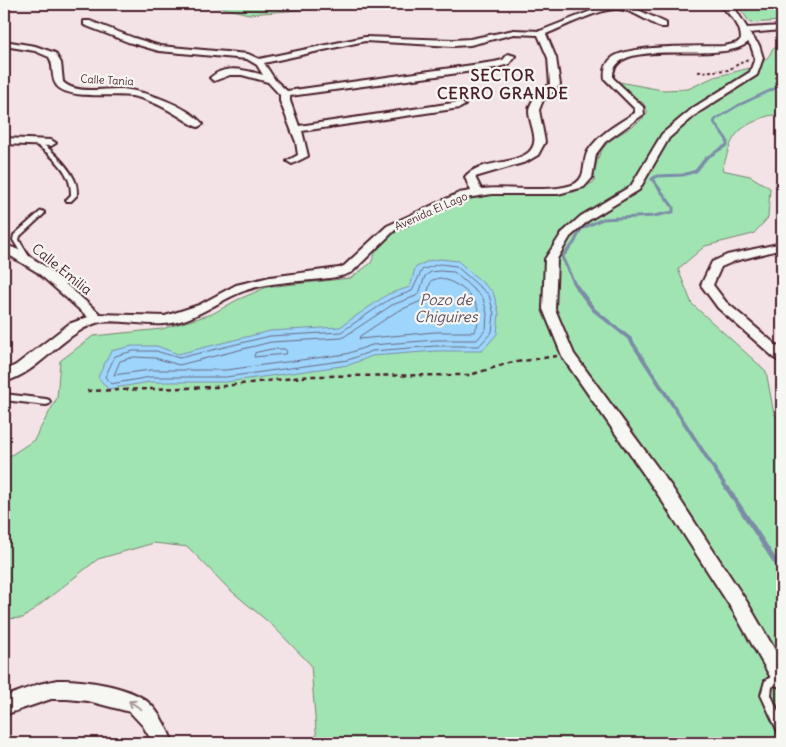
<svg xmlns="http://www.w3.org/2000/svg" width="786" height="747" font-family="Delius,sans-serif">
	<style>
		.green { fill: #a0e5b1; stroke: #75826e }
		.water { fill: #9dd5fc; stroke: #7c8ca8 }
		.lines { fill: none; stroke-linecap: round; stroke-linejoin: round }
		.shore { stroke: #6b687f; stroke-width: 1 }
		.stream-far3 { stroke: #7c8ca8; stroke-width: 2.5 }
		.stream-far2 { stroke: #7c8ca8; stroke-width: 3 }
		.stream-far1 { stroke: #7c8ca8; stroke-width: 4 }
		.stream { stroke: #7c8ca8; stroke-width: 5 }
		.service-casing { stroke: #4a1f2b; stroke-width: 4 }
		.minor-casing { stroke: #4a1f2b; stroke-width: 4 }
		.path-far1 { stroke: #4a1f2b; stroke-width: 2; stroke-dasharray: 3 2.5; stroke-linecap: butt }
		.path { stroke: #4a1f2b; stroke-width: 2.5; stroke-dasharray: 5 4; stroke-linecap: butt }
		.service { fill: #f6f6f2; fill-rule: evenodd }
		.minor { fill: #f6f6f2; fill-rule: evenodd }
		.oneway { stroke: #a99598 }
		.labels { text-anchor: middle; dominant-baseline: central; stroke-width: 4.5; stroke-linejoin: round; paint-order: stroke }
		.far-street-label { font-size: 11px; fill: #4a1f2b; stroke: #f6f6f2 }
		.street-label { font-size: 14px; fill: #4a1f2b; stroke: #f6f6f2 }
		.water-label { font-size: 15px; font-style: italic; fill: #5f4c5f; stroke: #f6f6f2 }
		.far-district-label { font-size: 16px; font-weight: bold; letter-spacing: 1px; fill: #4a1f2b; stroke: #f6f6f2 }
	</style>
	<rect width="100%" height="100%" fill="#f4e3e6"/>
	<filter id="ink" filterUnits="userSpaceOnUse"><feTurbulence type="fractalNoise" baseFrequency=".02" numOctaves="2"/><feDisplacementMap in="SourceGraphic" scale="10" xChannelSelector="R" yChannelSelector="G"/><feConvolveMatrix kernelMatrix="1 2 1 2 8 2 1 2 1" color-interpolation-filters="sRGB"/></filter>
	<g filter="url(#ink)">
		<g class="green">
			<polygon points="205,4 204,4 334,4 313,9 249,14"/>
			<polygon points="737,4 782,4 782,21 750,23"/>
			<path d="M773 48H782V116C771 114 766 116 756 121 730 132 731 145 722 170L750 176 770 188 768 218 753 234 705 246 678 269 692 304 766 371 774 414 782 422V743H317L311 665 272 625 229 589 188 547 154 543 98 559 23 618 4 619V460L34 440 57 398 60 361 93 336 162 329 212 314 237 300 267 287 351 278 371 263 376 251 390 236 414 220 443 211 465 200 494 195 574 192 594 182C596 132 622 141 648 113L644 104 620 86 619 82 662 90 688 89 714 77 758 66 769 56Z"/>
		</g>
		<polygon class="water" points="440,259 458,261 493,292 499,313 497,334 482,351 436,351 372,356 349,365 226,382 150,382 108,389 98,377 111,351 132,346 157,346 178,354 270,331 340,327 388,294 410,287 415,268 428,261"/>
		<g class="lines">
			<g class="shore">
				<polygon points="440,264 456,266 489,295 494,314 492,332 479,346 436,346 372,351 348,360 226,377 150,377 111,384 105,377 115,356 133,351 156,351 179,358 270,336 341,332 390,299 412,291 422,270"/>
				<polygon points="440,271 454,272 483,298 487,314 486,329 477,340 436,340 372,345 346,354 226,370 150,370 114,375 120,361 134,357 155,358 179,365 271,342 342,338 392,305 416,296 420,291 425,276 431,272"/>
				<path d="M440 278C464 284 490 307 474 332H435L359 339 360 336 396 312 421 301 427 294 431 281Z"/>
				<polygon points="272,349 285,349 287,352 285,354 254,357 255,353"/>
			</g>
			<polyline class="stream-far3" points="717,127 714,122 716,119 739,105 780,86 782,81"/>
			<polyline class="stream-far2" points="576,287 562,257 574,243 581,229 603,219 654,216 673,212 673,207 652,179 657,176 683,175 696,171 706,158 727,145 727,140 717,126"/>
			<polyline class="stream-far1" points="576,286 594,310 630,339 728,490"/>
			<polyline class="stream" points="728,489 782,572"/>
			<g class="service-casing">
				<g id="service">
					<path d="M35 142C48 143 69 168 74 179 77 185 77 189 77 195L71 201H67L66 200 71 195C72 172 53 156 35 144Z"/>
					<polygon points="42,211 44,212 44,214 20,236 19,240 31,260 30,261 26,261 13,240 14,235 40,212"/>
					<polygon points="4,394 46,399 49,400 50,402 49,404 46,405 4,400"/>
					<polygon points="775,674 782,676 782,684 776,684 772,687 771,695 782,720 782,736 779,734 761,695 765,681"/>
				</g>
			</g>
			<g class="minor-casing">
				<g id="minor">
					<path d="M719 4H727L736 10 747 28 782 26V30L749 33 759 45 763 58 757 75 699 112 669 138 639 190 589 220 570 237 557 259 555 309 574 354 671 486 747 602 782 662V688L775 685 735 614 659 496 563 358 543 309 545 259 562 233 581 216 631 186 662 134 693 108 750 72 755 58 751 46 748 42C723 67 610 33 613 78L643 107 644 114 605 142 596 154 592 178 584 187 558 194H492L466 198 395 230 352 272 345 275C313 283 276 279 244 291 217 301 194 322 164 324 145 326 112 318 96 323 61 335 39 373 4 382V371L16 365 69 324 88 317 37 272 4 252V244L21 251 46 267 100 314 165 316 199 305 236 285 270 277 339 268 344 266 387 226 459 193 471 191 465 177C478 160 512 166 529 152 541 141 529 124 529 111 530 99 542 91 550 84L548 58 538 35 514 34 470 45 453 46 365 41 264 63 275 80 287 91 494 62 503 60 508 54 515 56 509 64 495 68 290 96V101L299 126 460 102 465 105 460 108 302 131 308 156 292 164 287 161 298 155 296 142 280 101V95L268 82 242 75H230L214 81 210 78C225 64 245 70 263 75L257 65 247 59 159 51 128 42 84 25V21H90L134 38 160 46 248 54 259 59 365 37 453 40 470 39 514 30 540 31 596 9 616 5 634 8 666 23V27H660C647 21 631 9 616 9 599 9 563 27 546 34L556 58 560 85 543 100 539 110 545 142 538 155 526 162 475 177 481 189C506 186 557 194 576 183 587 176 582 161 588 151 599 134 617 124 635 113V109L605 79C604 71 605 64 612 58 630 44 700 47 725 46L737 43 741 39C741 23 729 15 719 4Z"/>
					<path d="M4 41 35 46 55 53 61 63 63 82C76 95 105 88 123 89 147 92 186 105 203 124L198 127 195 126C175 114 155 100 132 96 114 93 69 100 57 86 50 78 55 66 49 57L35 51 4 46Z"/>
					<polygon points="4,138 51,140 56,143 51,146 4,144"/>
					<polygon points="782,243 782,249 735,261 721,267 713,285 726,302 782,350 782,362 777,360 718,308 701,285 712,262 727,255"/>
					<path d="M57 680C81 679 131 686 149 703 160 713 168 730 173 743H153L143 726 130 712 88 701 67 699H51L4 715V697L39 684Z"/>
				</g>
			</g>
			<polyline class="path-far1" points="698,72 728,70 748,59"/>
			<polyline class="path" points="87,391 215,387 311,376 470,375 509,363 557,356"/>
			<use href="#service" class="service"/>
			<use href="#minor" class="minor"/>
		</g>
		<defs><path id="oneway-shaft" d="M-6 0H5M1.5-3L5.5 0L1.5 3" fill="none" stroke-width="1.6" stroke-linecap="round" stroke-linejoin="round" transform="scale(1.25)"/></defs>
		<use class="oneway" href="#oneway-shaft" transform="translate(135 705) rotate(-146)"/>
	</g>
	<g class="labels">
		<g class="far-street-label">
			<text transform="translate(107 80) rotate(3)">Calle Tania</text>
			<text transform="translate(431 211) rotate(-24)">Avenida El Lago</text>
		</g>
		<g class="street-label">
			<text transform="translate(62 269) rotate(39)">Calle Emilia</text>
		</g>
		<g class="water-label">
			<text x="446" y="299">Pozo de<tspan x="446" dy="17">Chiguires</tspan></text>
		</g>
		<g class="far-district-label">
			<text x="503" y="75">SECTOR<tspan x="503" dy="18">CERRO GRANDE</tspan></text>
		</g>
	</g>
	<rect width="786" height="747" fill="none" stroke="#f6f6f2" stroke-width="20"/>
	<rect x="10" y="10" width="766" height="727" fill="none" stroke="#4a1f2b" stroke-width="2" filter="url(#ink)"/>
</svg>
